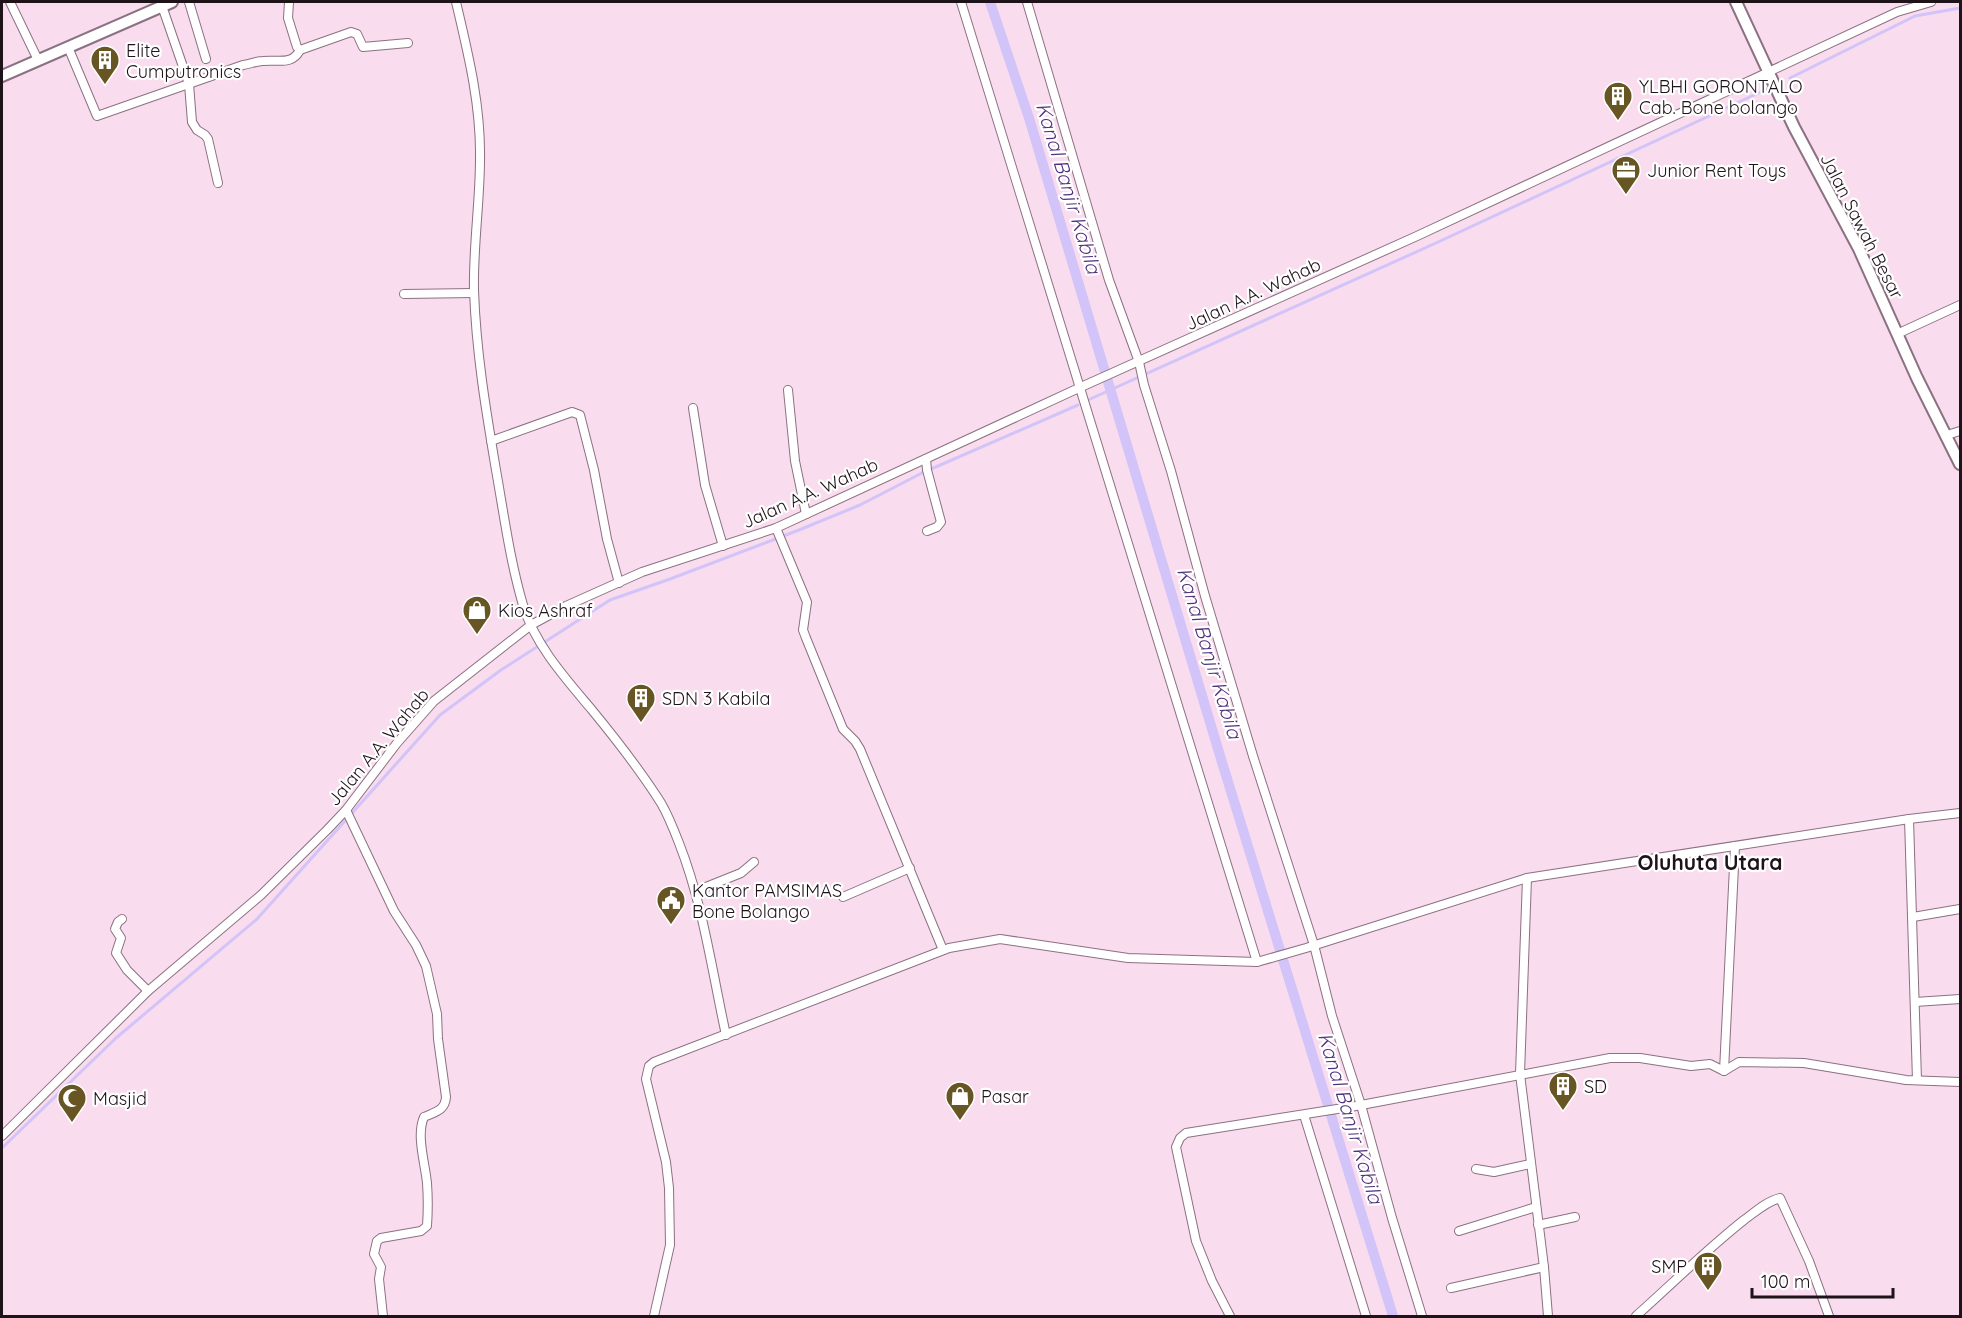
<svg xmlns="http://www.w3.org/2000/svg" width="1962" height="1318" font-family="Quicksand,sans-serif">
	<style>
		.lines { fill: none; stroke-linecap: round; stroke-linejoin: round }
		.stream { stroke: #d2c4f8; stroke-width: 3 }
		.canal { stroke: #d2c4f8; stroke-width: 10 }
		.street-casing { stroke: #8b7181; stroke-width: 10 }
		.secondary-casing { stroke: #8b7181; stroke-width: 14 }
		.street { stroke: #fff; stroke-width: 8 }
		.secondary { stroke: #fff; stroke-width: 10 }
		.labels { text-anchor: middle; dominant-baseline: central; stroke-width: 4.5; stroke-linejoin: round; paint-order: stroke }
		.poi-label { font-size: 18px; fill: #1d1319; stroke: #fff; text-anchor: start }
		.street-label { font-size: 18px; fill: #1d1319; stroke: #fff }
		.water-label { font-size: 20px; font-style: italic; fill: #4f347d; stroke: #fff }
		.quarter-label { font-size: 21px; font-weight: bold; fill: #1d1319; stroke: #fff }
	</style>
	<rect width="100%" height="100%" fill="#f9dcee"/>
	<g class="lines">
		<g class="stream">
			<polyline points="1790,78 1915,16 1960,8"/>
			<polyline points="1088,400 1436,243 1767,89"/>
			<polyline points="2,1148 116,1038 257,919 440,715 501,670 610,600 670,579 799,530 860,505 922,473 1078,405"/>
		</g>
		<polyline class="canal" points="990,2 1029,118 1221,759 1393,1316"/>
		<g class="street-casing">
			<g id="street">
				<polyline points="10,2 38,60"/>
				<polyline points="189,2 206,59"/>
				<polyline points="289,2 288,18 297,47 300,50 351,32 357,34 363,47 408,43"/>
				<path d="M456 2C468 53 481 105 480 159 480 202 473 247 474 290 476 351 486 411 496 470 504 515 510 561 523 605 535 645 566 679 592 710 615 738 642 773 661 803 668 815 674 830 679 843 703 904 712 971 726 1035"/>
				<polyline points="961,2 1257,962"/>
				<polyline points="1027,2 1109,280 1139,362 1144,385 1171,471 1205,596 1253,756 1314,945 1332,1016 1361,1105 1392,1218 1422,1316"/>
				<polyline points="162,6 189,84 192,122 197,130 205,135 208,139 218,183"/>
				<path d="M68 47 97 116 243 65C250 64 257 61 263 61 277 59 292 66 300 50"/>
				<polyline points="404,294 474,293"/>
				<polyline points="1897,334 1960,305"/>
				<polyline points="788,390 795,461 806,514"/>
				<polyline points="693,408 705,485 723,546"/>
				<polyline points="1947,435 1960,431"/>
				<polyline points="491,441 572,412 580,415 594,470 607,539 619,583"/>
				<polyline points="926,459 927,470 941,522 937,527 927,531"/>
				<polyline points="776,528 807,602 803,630 806,638 843,729 855,741 860,749 943,950"/>
				<path d="M346 810 394 911 416 945 426 966 437 1014 438 1039 446 1097C445 1111 435 1112 424 1117 416 1135 425 1163 427 1183 428 1197 428 1212 427 1226L421 1231 381 1238 377 1241 374 1254 381 1267 379 1279 383 1316"/>
				<polyline points="1909,819 1917,1080"/>
				<polyline points="1527,878 1520,1074 1544,1267 1548,1316"/>
				<polyline points="696,891 741,873 754,862"/>
				<polyline points="843,897 910,868"/>
				<polyline points="1913,917 1960,909"/>
				<polyline points="122,919 118,922 115,929 121,938 116,953 127,970 148,991"/>
				<polyline points="1915,1002 1960,999"/>
				<polyline points="1724,1071 1735,846"/>
				<polyline points="1304,1115 1366,1316"/>
				<polyline points="2,1136 148,991 261,895 327,830 346,810 397,743 434,701 531,625 566,606 642,572 776,528 1081,387 1417,236 1897,12 1931,2"/>
				<polyline points="1476,1169 1494,1172 1530,1164"/>
				<polyline points="1538,1225 1575,1217"/>
				<polyline points="1459,1231 1536,1207"/>
				<polyline points="1451,1288 1544,1267"/>
				<polyline points="654,1316 670,1245 669,1188 666,1162 646,1079 649,1066 654,1062 949,948 1000,939 1128,958 1257,962 1306,948 1527,878 1909,819 1960,813"/>
				<polyline points="1230,1316 1212,1281 1196,1241 1176,1147 1180,1138 1186,1133 1356,1106 1610,1058 1640,1058 1691,1066 1710,1064 1724,1071 1739,1062 1804,1063 1906,1080 1960,1082"/>
				<path d="M1636 1316C1672 1284 1706 1250 1744 1220 1755 1212 1767 1201 1780 1198L1809 1261 1829 1316"/>
			</g>
		</g>
		<g class="secondary-casing">
			<g id="secondary">
				<polyline points="1736,2 1794,127 1859,249 1917,378 1960,464"/>
				<polyline points="2,76 172,2"/>
			</g>
		</g>
		<use href="#street" class="street"/>
		<use href="#secondary" class="secondary"/>
	</g>
	<defs>
		<g id="building-pin" transform="scale(1.5)"><path d="M0 17L-7.5 6A9.5 9.5 0 1 1 7.5 6Z" fill="#675523" stroke="#fff"/><path d="M-4-6H4V6H1V3H-1V6H-4ZM-2.5-4.3h1.7v1.8h-1.7ZM.8-4.3h1.7v1.8H.8ZM-2.5-1h1.7V.8h-1.7ZM.8-1h1.7V.8H.8Z" fill="#fff"/></g>
		<g id="office-pin" transform="scale(1.5)"><path d="M0 17L-7.5 6A9.5 9.5 0 1 1 7.5 6Z" fill="#675523" stroke="#fff"/><path d="M-6-3h4V-5.5h4V-3h4V5H-6ZM-1-4.5V-3h2v-1.5ZM-6 0V1H6V0Z" fill="#fff"/></g>
		<g id="shop-pin" transform="scale(1.5)"><path d="M0 17L-7.5 6A9.5 9.5 0 1 1 7.5 6Z" fill="#675523" stroke="#fff"/><path d="M-5-2.5h2.3a2.7 3.5 0 0 1 5.4 0H5L5.5 6h-11ZM-1.5-2.5h3a1.5 2.3 0 0 0-3 0Z" fill="#fff"/></g>
		<g id="civic-pin" transform="scale(1.5)"><path d="M0 17L-7.5 6A9.5 9.5 0 1 1 7.5 6Z" fill="#675523" stroke="#fff"/><path d="M-.6-6.5H3V-4.5H.6V-3L4-1V1h2V6H-6V1h2V-1L-.6-3ZM-1.2 2.5V6h2.4V2.5Z" fill="#fff"/></g>
		<g id="mosque-pin" transform="scale(1.5)"><path d="M0 17L-7.5 6A9.5 9.5 0 1 1 7.5 6Z" fill="#675523" stroke="#fff"/><path d="M3.5-4.9A6 6 0 1 0 3.5 4.9A5 5 0 1 1 3.5-4.9Z" fill="#fff"/></g>
	</defs>
	<g fill-rule="evenodd">
		<use href="#building-pin" x="105" y="60"/>
		<use href="#building-pin" x="1618" y="96"/>
		<use href="#office-pin" x="1626" y="170"/>
		<use href="#shop-pin" x="477" y="610"/>
		<use href="#building-pin" x="641" y="698"/>
		<use href="#civic-pin" x="671" y="900"/>
		<use href="#building-pin" x="1563" y="1086"/>
		<use href="#shop-pin" x="960" y="1096"/>
		<use href="#mosque-pin" x="72" y="1098"/>
		<use href="#building-pin" x="1708" y="1266"/>
	</g>
	<g class="labels">
		<g class="poi-label">
			<text x="126" y="50">Elite<tspan x="126" dy="21">Cumputronics</tspan></text>
			<text x="1639" y="86">YLBHI GORONTALO<tspan x="1639" dy="21">Cab. Bone bolango</tspan></text>
			<text x="1647" y="170">Junior Rent Toys</text>
			<text x="498" y="610">Kios Ashraf</text>
			<text x="662" y="698">SDN 3 Kabila</text>
			<text x="692" y="890">Kantor PAMSIMAS<tspan x="692" dy="21">Bone Bolango</tspan></text>
			<text x="1584" y="1086">SD</text>
			<text x="981" y="1096">Pasar</text>
			<text x="93" y="1098">Masjid</text>
			<text x="1687" y="1266" text-anchor="end">SMP</text>
		</g>
		<g class="street-label">
			<text transform="translate(1862 226) rotate(63)">Jalan Sawah Besar</text>
			<text transform="translate(1253 294) rotate(-25)">Jalan A.A. Wahab</text>
			<text transform="translate(810 493) rotate(-24)">Jalan A.A. Wahab</text>
			<text transform="translate(378 747) rotate(-50)">Jalan A.A. Wahab</text>
		</g>
		<g class="water-label">
			<text transform="translate(1069 188) rotate(73)">Kanal Banjir Kabila</text>
			<text transform="translate(1210 653) rotate(73)">Kanal Banjir Kabila</text>
			<text transform="translate(1351 1118) rotate(73)">Kanal Banjir Kabila</text>
		</g>
		<g class="quarter-label">
			<text x="1710" y="862">Oluhuta Utara</text>
		</g>
	</g>
	<rect width="1962" height="1318" fill="none" stroke="#1d1319" stroke-width="6"/>
	<path d="M1752 1288v9h141v-9" fill="none" stroke="#1d1319" stroke-width="3"/>
	<text x="1761" y="1288" font-size="18" fill="#1d1319" stroke="#ffffff" stroke-width="4.5" paint-order="stroke">100 m</text>
</svg>
